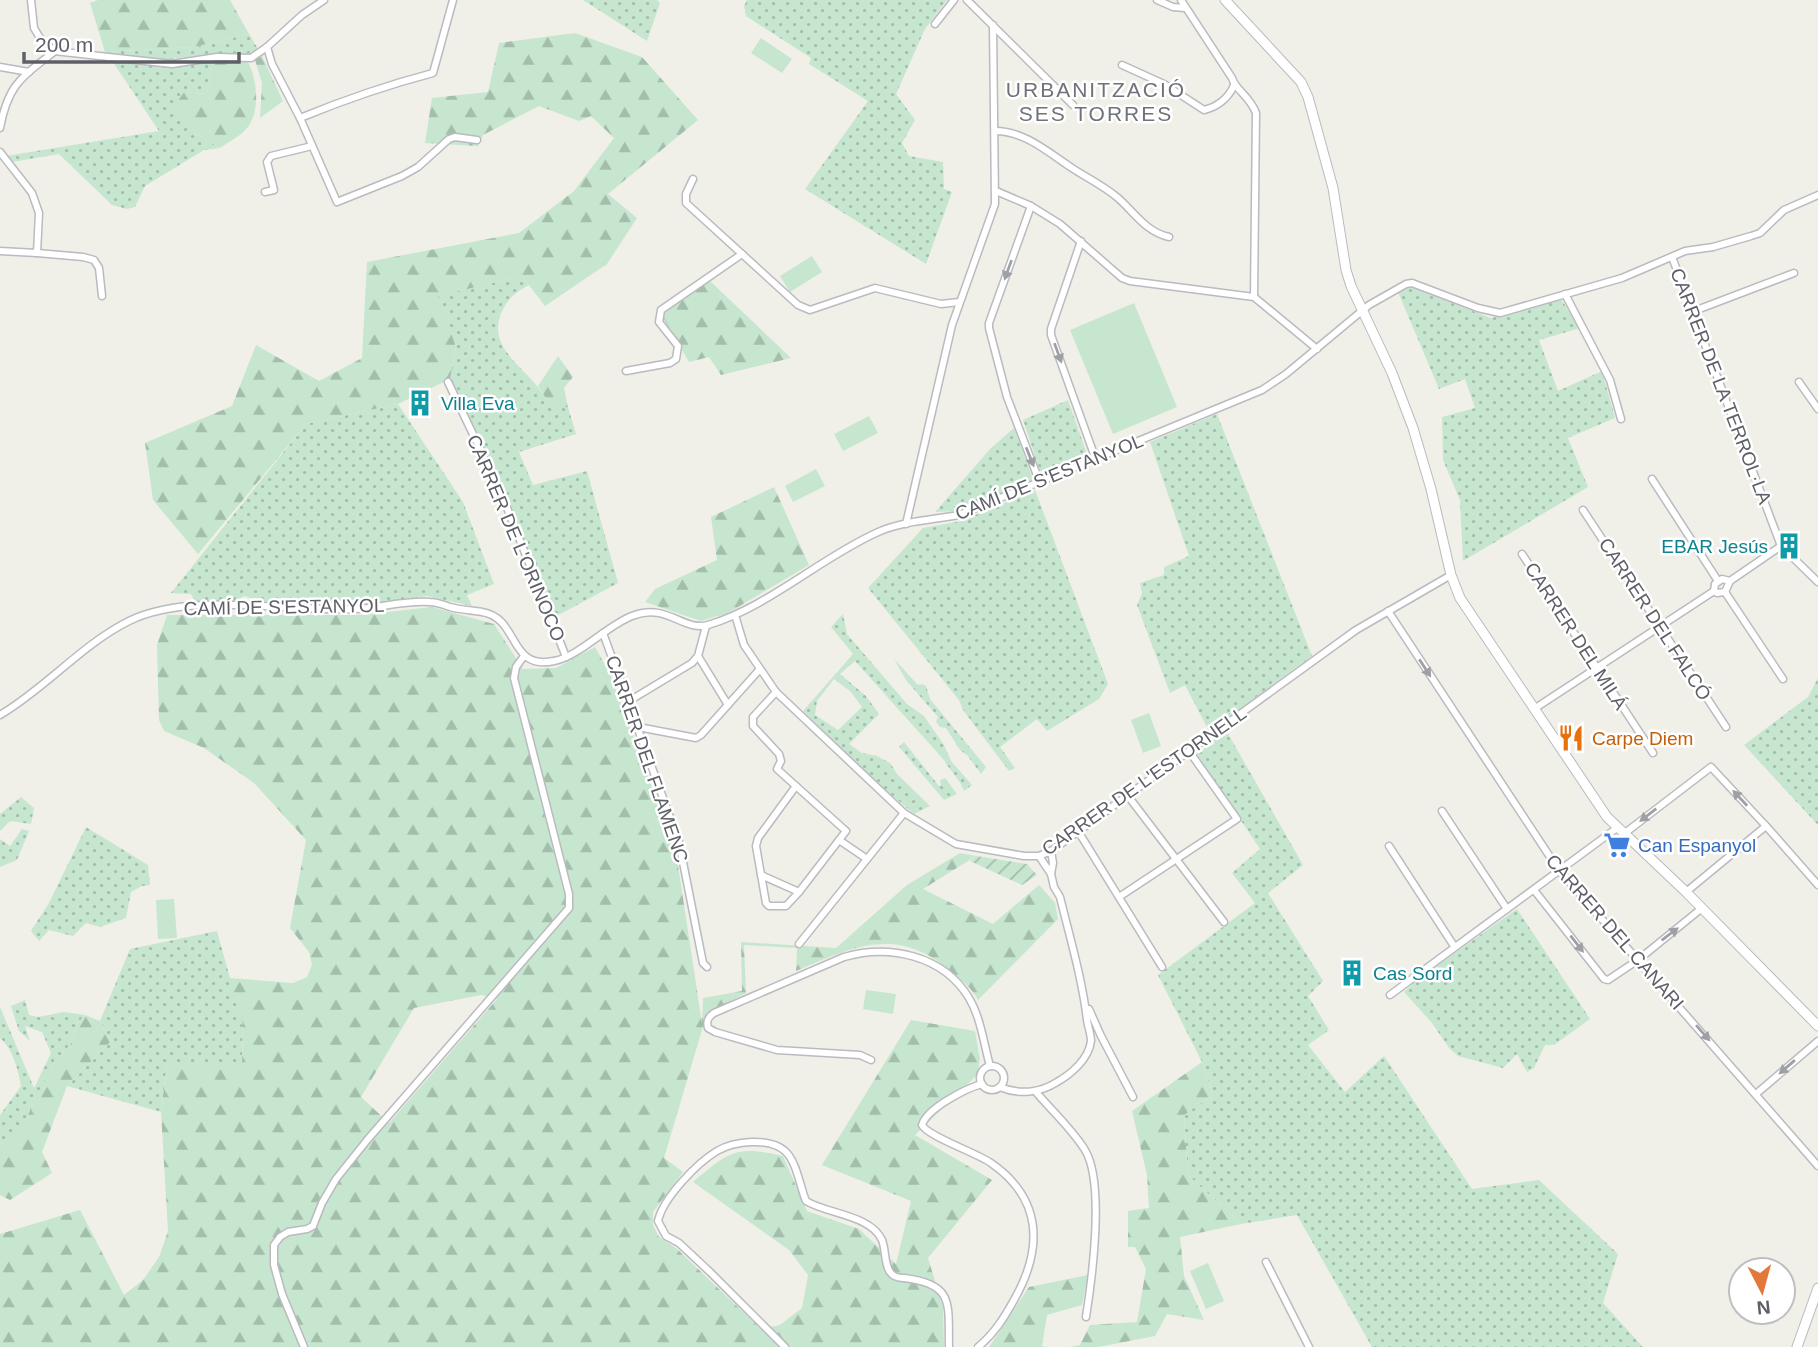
<svg xmlns="http://www.w3.org/2000/svg" width="1818" height="1347" font-family="Helvetica,sans-serif">
	<style>
		.grass { fill: url(#grass-dots); fill-rule: evenodd }
		.forest { fill: url(#forest-firs); fill-rule: evenodd }
		.garden { fill: url(#garden-furrows) }
		.pitch { fill: #c6e6cf }
		.lines { fill: none; stroke-linecap: round; stroke-linejoin: round }
		.street-casing { stroke: #babac0; stroke-width: 9 }
		.secondary-casing { stroke: #b9bac0; stroke-width: 11 }
		.street { stroke: #fff; stroke-width: 6 }
		.secondary { stroke: #fff; stroke-width: 9 }
		.oneway { fill: #9fa0a4 }
		.labels { text-anchor: middle; dominant-baseline: central; stroke-width: 5; stroke-linejoin: round; paint-order: stroke }
		.street-label { font-size: 19px; fill: #5f6067; stroke: #fff }
		.culture-label { font-size: 19px; fill: #0d838f; stroke: #fff; text-anchor: start }
		.food-label { font-size: 19px; fill: #c56008; stroke: #fff; text-anchor: start }
		.shop-label { font-size: 19px; fill: #366cbe; stroke: #fff; text-anchor: start }
		.neighbourhood-label { font-size: 21px; letter-spacing: 2px; fill: #707279; stroke: #fff }
	</style>
	<defs>
		<pattern id="grass-dots" width="8" height="8" patternUnits="userSpaceOnUse" patternTransform="scale(1.75)"><rect width="8" height="8" fill="#c6e6cf"/><path d="M2 2h.1M6 6h.1" fill="none" stroke="#a4beac" stroke-width="1.8" stroke-linecap="round"/></pattern>
		<pattern id="forest-firs" width="22" height="20" patternUnits="userSpaceOnUse" patternTransform="scale(1.75)"><rect width="22" height="20" fill="#c6e6cf"/><path d="M5 1l3.5 6h-7zM16 11l3.5 6h-7z" fill="#a4beac"/></pattern>
		<pattern id="garden-furrows" width="10" height="10" patternUnits="userSpaceOnUse" patternTransform="scale(1.75)"><rect width="10" height="10" fill="#c6e6cf"/><path d="M-1 1l2-2M0 10L10 0M9 11l2-2" fill="none" stroke="#a4beac"/></pattern>
	</defs>
	<rect width="100%" height="100%" fill="#f0f0e8"/>
	<g class="grass">
		<polygon points="583,0 657,0 660,3 647,41"/>
		<polygon points="747,0 947,0 925,29 896,94 915,120 902,143 909,156 943,162 944,189 952,192 926,264 805,189 868,101 809,64 811,58 746,16 744,6"/>
		<polygon points="249,34 258,49 247,54 221,53 162,60 105,52 193,47"/>
		<polygon points="213,61 207,93 199,94 191,83 188,129 220,148 204,150 145,186 135,207 127,209 112,205 59,154 12,162 6,156 159,131 113,62 175,68"/>
		<path d="M522 276 529 285C514 293 506 300 500 316 490 346 519 364 536 385 542 392 547 400 552 407H568L576 434 519 452 533 485 587 471 618 583 553 618 505 490 450 379 456 347 437 296Z"/>
		<polygon points="1408,286 1491,318 1561,299 1580,328 1539,340 1558,391 1602,371 1615,418 1568,438 1588,487 1463,561 1460,500 1443,460 1442,417 1475,408 1465,379 1439,389 1398,292"/>
		<polygon points="1068,400 1088,457 1047,476 1041,474 1023,420"/>
		<polygon points="398,404 463,502 494,584 467,595 472,606 427,596 361,605 267,602 244,596 235,602 196,602 191,594 171,593 306,424"/>
		<polygon points="1217,414 1312,656 1209,731 1185,685 1170,693 1137,605 1142,593 1140,583 1164,575 1164,567 1189,556 1150,442"/>
		<polygon points="1014,428 1034,481 960,511 935,512 991,448"/>
		<polygon points="1035,490 1108,684 1099,699 1047,731 1037,719 1000,747 1015,768 1009,771 963,710 959,700 868,588 923,528 961,521"/>
		<path d="M843 614 847 634 907 704 924 716 944 745 951 761 972 785 964 791C960 779 950 771 944 760L855 661 840 674 866 696 879 714 849 744 862 753 877 756 890 763 897 774 930 806 914 814 853 762 803 711 853 654 831 627ZM834 679 851 692 862 707 838 730 815 715 817 701Z"/>
		<polygon points="894,659 918,685 922,684 926,686 930,699 986,767 981,774 967,755 960,750 946,728 940,727 936,722 938,717 906,680"/>
		<polygon points="1818,678 1818,825 1744,745 1808,697"/>
		<polygon points="1227,732 1303,865 1268,893 1323,981 1308,996 1329,1030 1308,1045 1345,1092 1384,1056 1472,1189 1539,1180 1618,1254 1603,1303 1643,1347 1372,1347 1297,1215 1241,1224 1188,1175 1184,1114 1213,1095 1202,1062 1158,975 1255,903 1232,873 1260,849 1196,753 1214,744 1213,741"/>
		<polygon points="904,742 939,786 941,785 940,780 945,778 957,794 944,800 899,747"/>
		<polygon points="21,797 34,808 31,824 10,821 0,831 0,814"/>
		<polygon points="86,827 148,865 150,885 142,886 131,892 126,918 100,927 86,923 73,936 49,930 39,941 31,931 49,903"/>
		<polygon points="22,829 29,831 17,860 0,867 0,839 10,846"/>
		<polygon points="1517,909 1590,1019 1554,1045 1545,1045 1534,1068 1527,1072 1517,1054 1503,1068 1458,1056 1449,1048 1432,1023 1404,992 1419,978"/>
		<polygon points="217,931 243,1025 242,1064 167,1064 161,1112 67,1086 111,1041 100,1021 130,949"/>
		<path d="M25 1000 29 1015 38 1017 64 1012 85 1015 76 1025 71 1044 55 1061 19 1134 0 1145V1115L21 1086C18 1069 13 1049 0 1038V1007L34 1088 51 1053 42 1032 25 1026 30 1041 19 1031 11 1006Z"/>
	</g>
	<g class="forest">
		<polygon points="98,0 230,0 249,34 193,47 105,52 90,3"/>
		<polygon points="575,33 642,57 698,120 608,194 637,218 607,264 545,306 522,276 438,296 456,347 450,379 398,404 306,424 198,554 153,500 145,443 232,406 256,345 319,381 362,358 367,262 519,233 574,191 614,138 591,116 579,121 539,106 483,135 478,146 425,143 432,98 488,92 499,43"/>
		<polygon points="262,56 283,101 260,118 262,83 255,60"/>
		<path d="M213 61 248 62C257 79 261 111 247 128 241 136 228 142 220 148L188 129 174 106 191 83 199 94 207 93Z"/>
		<polygon points="710,281 791,358 721,375 709,357 689,362 662,316 664,312"/>
		<polygon points="558,356 573,377 564,388 568,407 552,408 538,386"/>
		<polygon points="774,487 809,565 728,613 701,621 645,602 655,589 717,560 711,517"/>
		<path d="M432 607 494 624 523 669 556 668 595 647 610 674 676 852 702 1023 703 998 742 991 741 942 836 948 907 885 960 853 976 856 923 889 993 924 1039 885 1055 903 1058 919 978 1000C971 986 959 979 948 969 895 925 851 948 796 971L797 948 744 945 746 993 707 1013 664 1158 683 1172 653 1212V1225L659 1237 676 1248 761 1329 780 1325 802 1308 808 1275 789 1250 693 1182C729 1152 735 1145 783 1156L807 1211 859 1229 896 1264 911 1201 822 1165 911 1020 975 1031 980 1059 977 1075 915 1135 992 1180 928 1258 943 1307 944 1347H0V1234L80 1210 124 1295 143 1280 159 1257 168 1231 161 1112 167 1064H242L243 1025 229 978 293 983 307 977 312 965 309 952 290 928 306 840 254 783 204 748 164 731 159 720 157 645 167 615H361ZM481 995 497 999 389 1123 361 1097 414 1008Z"/>
		<polygon points="85,1015 100,1021 111,1041 67,1086 42,1152 52,1173 10,1200 0,1195 0,1145 19,1133 55,1061 71,1044 76,1025"/>
		<polygon points="1202,1062 1213,1095 1184,1115 1188,1175 1241,1224 1180,1237 1184,1276 1204,1320 1167,1314 1155,1336 1098,1347 1069,1347 1080,1345 1090,1325 1137,1322 1146,1269 1135,1247 1128,1247 1128,1211 1149,1208 1147,1175 1132,1111"/>
		<polygon points="1088,1275 1082,1305 1047,1315 1042,1346 1048,1347 989,1347 1029,1287"/>
	</g>
	<polygon class="garden" points="976,856 1027,864 1037,875 1022,885 970,861"/>
	<g class="pitch">
		<polygon points="761,38 792,59 782,73 751,53"/>
		<polygon points="812,256 822,272 790,292 780,276"/>
		<polygon points="1134,303 1177,407 1113,434 1070,330"/>
		<polygon points="869,416 878,433 843,451 834,434"/>
		<polygon points="816,469 825,486 793,502 785,486"/>
		<polygon points="1149,713 1161,746 1143,753 1131,720"/>
		<polygon points="174,899 177,938 158,939 156,900"/>
		<polygon points="866,990 896,994 893,1014 863,1009"/>
		<polygon points="1208,1263 1224,1301 1206,1309 1190,1271"/>
	</g>
	<g class="lines">
		<g class="street-casing">
			<g id="street">
				<polyline points="31,0 34,28 40,38 54,51 172,64 217,57 251,58 267,47 302,15 324,0"/>
				<polyline points="967,0 1073,105"/>
				<polyline points="1157,0 1173,7 1185,8"/>
				<path d="M1181 0 1232 78C1236 91 1249 95 1256 113L1254 297"/>
				<polyline points="935,24 954,0"/>
				<polyline points="267,47 272,64 300,118 337,202 402,176 418,167 449,139 455,137 477,140"/>
				<path d="M1122 65 1164 84 1204 110C1217 107 1229 98 1234 85"/>
				<polyline points="0,67 29,72"/>
				<path d="M300 118C344 100 387 85 433 73L453 0"/>
				<path d="M0 128C8 84 22 77 55 51"/>
				<path d="M995 131C1025 131 1049 153 1072 168 1087 178 1104 186 1118 198 1135 213 1146 232 1169 237"/>
				<polyline points="0,152 32,193 39,213 37,253 0,251"/>
				<polyline points="693,179 686,194 686,203 798,305 810,310 875,288 941,304 959,302"/>
				<polyline points="996,191 1031,206 1060,224 1122,278 1130,281 1254,297 1317,349"/>
				<polyline points="265,192 274,190 267,162 271,156 312,146"/>
				<polyline points="1031,206 989,323 989,328 1007,397 1040,483"/>
				<polyline points="1081,241 1051,329 1051,335 1096,460"/>
				<polyline points="37,253 83,257 94,260 99,268 102,296"/>
				<polyline points="1672,257 1781,546 1818,582"/>
				<polyline points="1565,294 1610,380 1621,419"/>
				<polyline points="1694,311 1794,273"/>
				<polyline points="626,371 670,363 676,359 678,346 659,322 661,310 742,254"/>
				<polyline points="448,382 502,495 566,657"/>
				<polyline points="1799,382 1818,409"/>
				<polyline points="1652,479 1718,581"/>
				<polyline points="1583,510 1726,727"/>
				<polyline points="906,524 952,325 995,204 993,25"/>
				<polyline points="1522,554 1653,753"/>
				<polygon points="1722,579 1730,581 1725,592 1717,593 1714,591 1715,584"/>
				<polyline points="1730,581 1781,546"/>
				<polyline points="1725,592 1783,679"/>
				<polyline points="1388,611 1558,869 1818,1166"/>
				<polyline points="735,615 744,645 776,692 904,813 956,844 1024,856 1039,856 1051,851 1356,630 1451,575"/>
				<polyline points="603,633 679,842 703,963 707,967"/>
				<polyline points="698,656 728,705"/>
				<polyline points="629,701 692,663 698,656 706,626"/>
				<polyline points="1534,709 1714,591"/>
				<path d="M0 715C46 688 81 645 129 621 191 591 287 612 356 609 380 608 405 600 430 602 437 602 444 605 450 607 461 610 471 610 482 612 520 618 508 671 554 661 580 656 606 626 632 616 667 602 683 632 708 625 768 607 819 559 876 533 901 521 932 520 959 515L1262 390 1286 374 1369 305 1406 284 1412 283 1478 308 1500 313 1622 278 1685 251 1713 247 1751 236 1760 233 1784 210 1818 195"/>
				<polyline points="638,727 696,738 701,735 760,669"/>
				<polyline points="796,786 758,838 756,846 766,903 769,906 786,906 799,892"/>
				<polyline points="1128,796 1224,922"/>
				<polyline points="1442,811 1507,909"/>
				<polyline points="1766,826 1818,885"/>
				<polyline points="1078,831 1162,967"/>
				<polyline points="1625,833 1711,767 1766,826 1686,892"/>
				<polyline points="839,840 867,859"/>
				<polyline points="1389,846 1454,946"/>
				<polyline points="1051,874 1053,863 1051,851"/>
				<polyline points="761,875 799,892 846,831 777,769 781,761 779,754 753,726 753,717 776,692"/>
				<polyline points="1534,890 1604,979 1608,980 1638,960 1702,908"/>
				<polyline points="1119,897 1237,819 1189,751"/>
				<polyline points="799,944 904,813"/>
				<polyline points="1390,995 1617,828"/>
				<polyline points="1089,1009 1101,1036 1133,1097"/>
				<path d="M871 1060 860 1055 777 1050 715 1032 708 1028C706 1021 708 1017 714 1013L844 957C889 944 943 955 969 998 981 1018 984 1045 990 1066"/>
				<circle cx="992" cy="1078" r="12"/>
				<path d="M1000 1087C1019 1095 1040 1093 1057 1082 1071 1074 1089 1059 1091 1041 1091 1034 1088 1027 1087 1020 1082 978 1070 938 1060 897L1054 887 1051 874 1039 856"/>
				<path d="M1036 1092C1052 1111 1072 1129 1085 1150 1105 1183 1092 1279 1086 1317"/>
				<polyline points="1756,1094 1818,1041"/>
				<polyline points="1266,1262 1309,1347"/>
				<polyline points="304,1347 282,1294 274,1265 274,1245 280,1237 288,1232 307,1229 313,1226 322,1203 336,1179 368,1139 569,908 569,894 514,678 516,667 524,656"/>
				<path d="M785 1347 710 1272 679 1243 666 1236 658 1221C663 1198 697 1163 717 1151 734 1141 769 1137 785 1151 797 1162 800 1187 806 1201 827 1214 871 1215 882 1240 886 1250 884 1264 890 1272 893 1277 899 1278 904 1278 955 1284 948 1304 949 1347"/>
				<path d="M978 1347C994 1334 1004 1318 1014 1300 1043 1249 1043 1199 991 1163 977 1153 927 1136 922 1125 927 1108 967 1088 982 1084"/>
			</g>
		</g>
		<g class="secondary-casing">
			<g id="secondary">
				<polyline points="1225,0 1301,82 1308,97 1333,188 1346,270 1351,286 1392,373 1413,428 1431,489 1451,575 1460,598 1607,817 1686,892 1818,1026"/>
				<polyline points="1797,1347 1818,1288"/>
			</g>
		</g>
		<use href="#street" class="street"/>
		<use href="#secondary" class="secondary"/>
	</g>
	<defs><path id="oneway-solid" d="M-6-.8H1V-3.2L6.5 0L1 3.2V.8H-6Z" transform="scale(1.75)"/></defs>
	<g class="oneway">
		<use href="#oneway-solid" transform="translate(1008 270) rotate(110)"/>
		<use href="#oneway-solid" transform="translate(1058 353) rotate(70)"/>
		<use href="#oneway-solid" transform="translate(1030 457) rotate(68)"/>
		<use href="#oneway-solid" transform="translate(1425 668) rotate(57)"/>
		<use href="#oneway-solid" transform="translate(1740 798) rotate(-133)"/>
		<use href="#oneway-solid" transform="translate(1648 815) rotate(142)"/>
		<use href="#oneway-solid" transform="translate(1670 934) rotate(-37)"/>
		<use href="#oneway-solid" transform="translate(1577 944) rotate(52)"/>
		<use href="#oneway-solid" transform="translate(1703 1033) rotate(49)"/>
		<use href="#oneway-solid" transform="translate(1787 1067) rotate(139)"/>
	</g>
	<defs>
		<g id="building-bare" transform="scale(2.1)"><path d="M-4-6H4V6H1V3H-1V6H-4ZM-2.5-4.3h1.7v1.8h-1.7ZM.8-4.3h1.7v1.8H.8ZM-2.5-1h1.7V.8h-1.7ZM.8-1h1.7V.8H.8Z" fill="#0f9aa8" stroke="#fff" stroke-width="2.5" paint-order="stroke"/></g>
		<g id="restaurant-bare" transform="scale(2.1)"><path d="M-5-6h1v4h1v-4h1v4h1v-4h1v5L-1.5 .5V6h-2V.5L-5-1ZM5-6V6H3V1.5H1.5Q1.5-4 5-6Z" fill="#e8710a" stroke="#fff" stroke-width="2.5" paint-order="stroke"/></g>
		<g id="supermarket-bare" transform="scale(2.1)"><path d="M-6-5.5h2.5l.6 2H6L4.5 2H-2.5L-4.4-4H-6ZM-1.5 3.2a1.3 1.3 0 1 0 .1 0ZM3 3.2a1.3 1.3 0 1 0 .1 0Z" fill="#3f7fe0" stroke="#fff" stroke-width="2.5" paint-order="stroke"/></g>
	</defs>
	<g fill-rule="evenodd">
		<use href="#building-bare" x="420" y="403"/>
		<use href="#building-bare" x="1789" y="546"/>
		<use href="#restaurant-bare" x="1571" y="738"/>
		<use href="#supermarket-bare" x="1617" y="845"/>
		<use href="#building-bare" x="1352" y="973"/>
	</g>
	<g class="labels">
		<g class="street-label">
			<text transform="translate(1721 386) rotate(69)">CARRER DE LA TERROL·LA</text>
			<text transform="translate(1049 477) rotate(-22)">CAMÍ DE S'ESTANYOL</text>
			<text transform="translate(516 538) rotate(67)">CARRER DE L'ORINOCO</text>
			<text transform="translate(284 607) rotate(-1)">CAMÍ DE S'ESTANYOL</text>
			<text transform="translate(1655 619) rotate(57)">CARRER DEL FALCÓ</text>
			<text transform="translate(1576 636) rotate(57)">CARRER DEL MILÁ</text>
			<text transform="translate(647 759) rotate(71)">CARRER DEL FLAMENC</text>
			<text transform="translate(1144 781) rotate(-35)">CARRER DE L'ESTORNELL</text>
			<text transform="translate(1615 932) rotate(49)">CARRER DEL CANARI</text>
		</g>
		<g class="culture-label">
			<text x="441" y="403">Villa Eva</text>
			<text x="1768" y="546" text-anchor="end">EBAR Jesús</text>
			<text x="1373" y="973">Cas Sord</text>
		</g>
		<g class="food-label">
			<text x="1592" y="738">Carpe Diem</text>
		</g>
		<g class="shop-label">
			<text x="1638" y="845">Can Espanyol</text>
		</g>
		<g class="neighbourhood-label">
			<text x="1096" y="89">URBANITZACIÓ<tspan x="1096" dy="24">SES TORRES</tspan></text>
		</g>
	</g>
	<g transform="translate(1762 1291) rotate(174)"><circle r="33" fill="#ffffff" stroke="#bfbfc2" stroke-width="2"/>
	<path d="M0-5L12 26L0 18L-12 26Z" fill="#e3783b"/>
	<text y="-10" font-size="19" font-weight="bold" text-anchor="middle" fill="#5f6067">N</text>
	</g>
	<path d="M24 52v10h215v-10" fill="none" stroke="#5f6067" stroke-width="3.5"/>
	<text x="35" y="52" font-size="21" fill="#5f6067" stroke="#ffffff" stroke-width="5" paint-order="stroke">200 m</text>
</svg>
